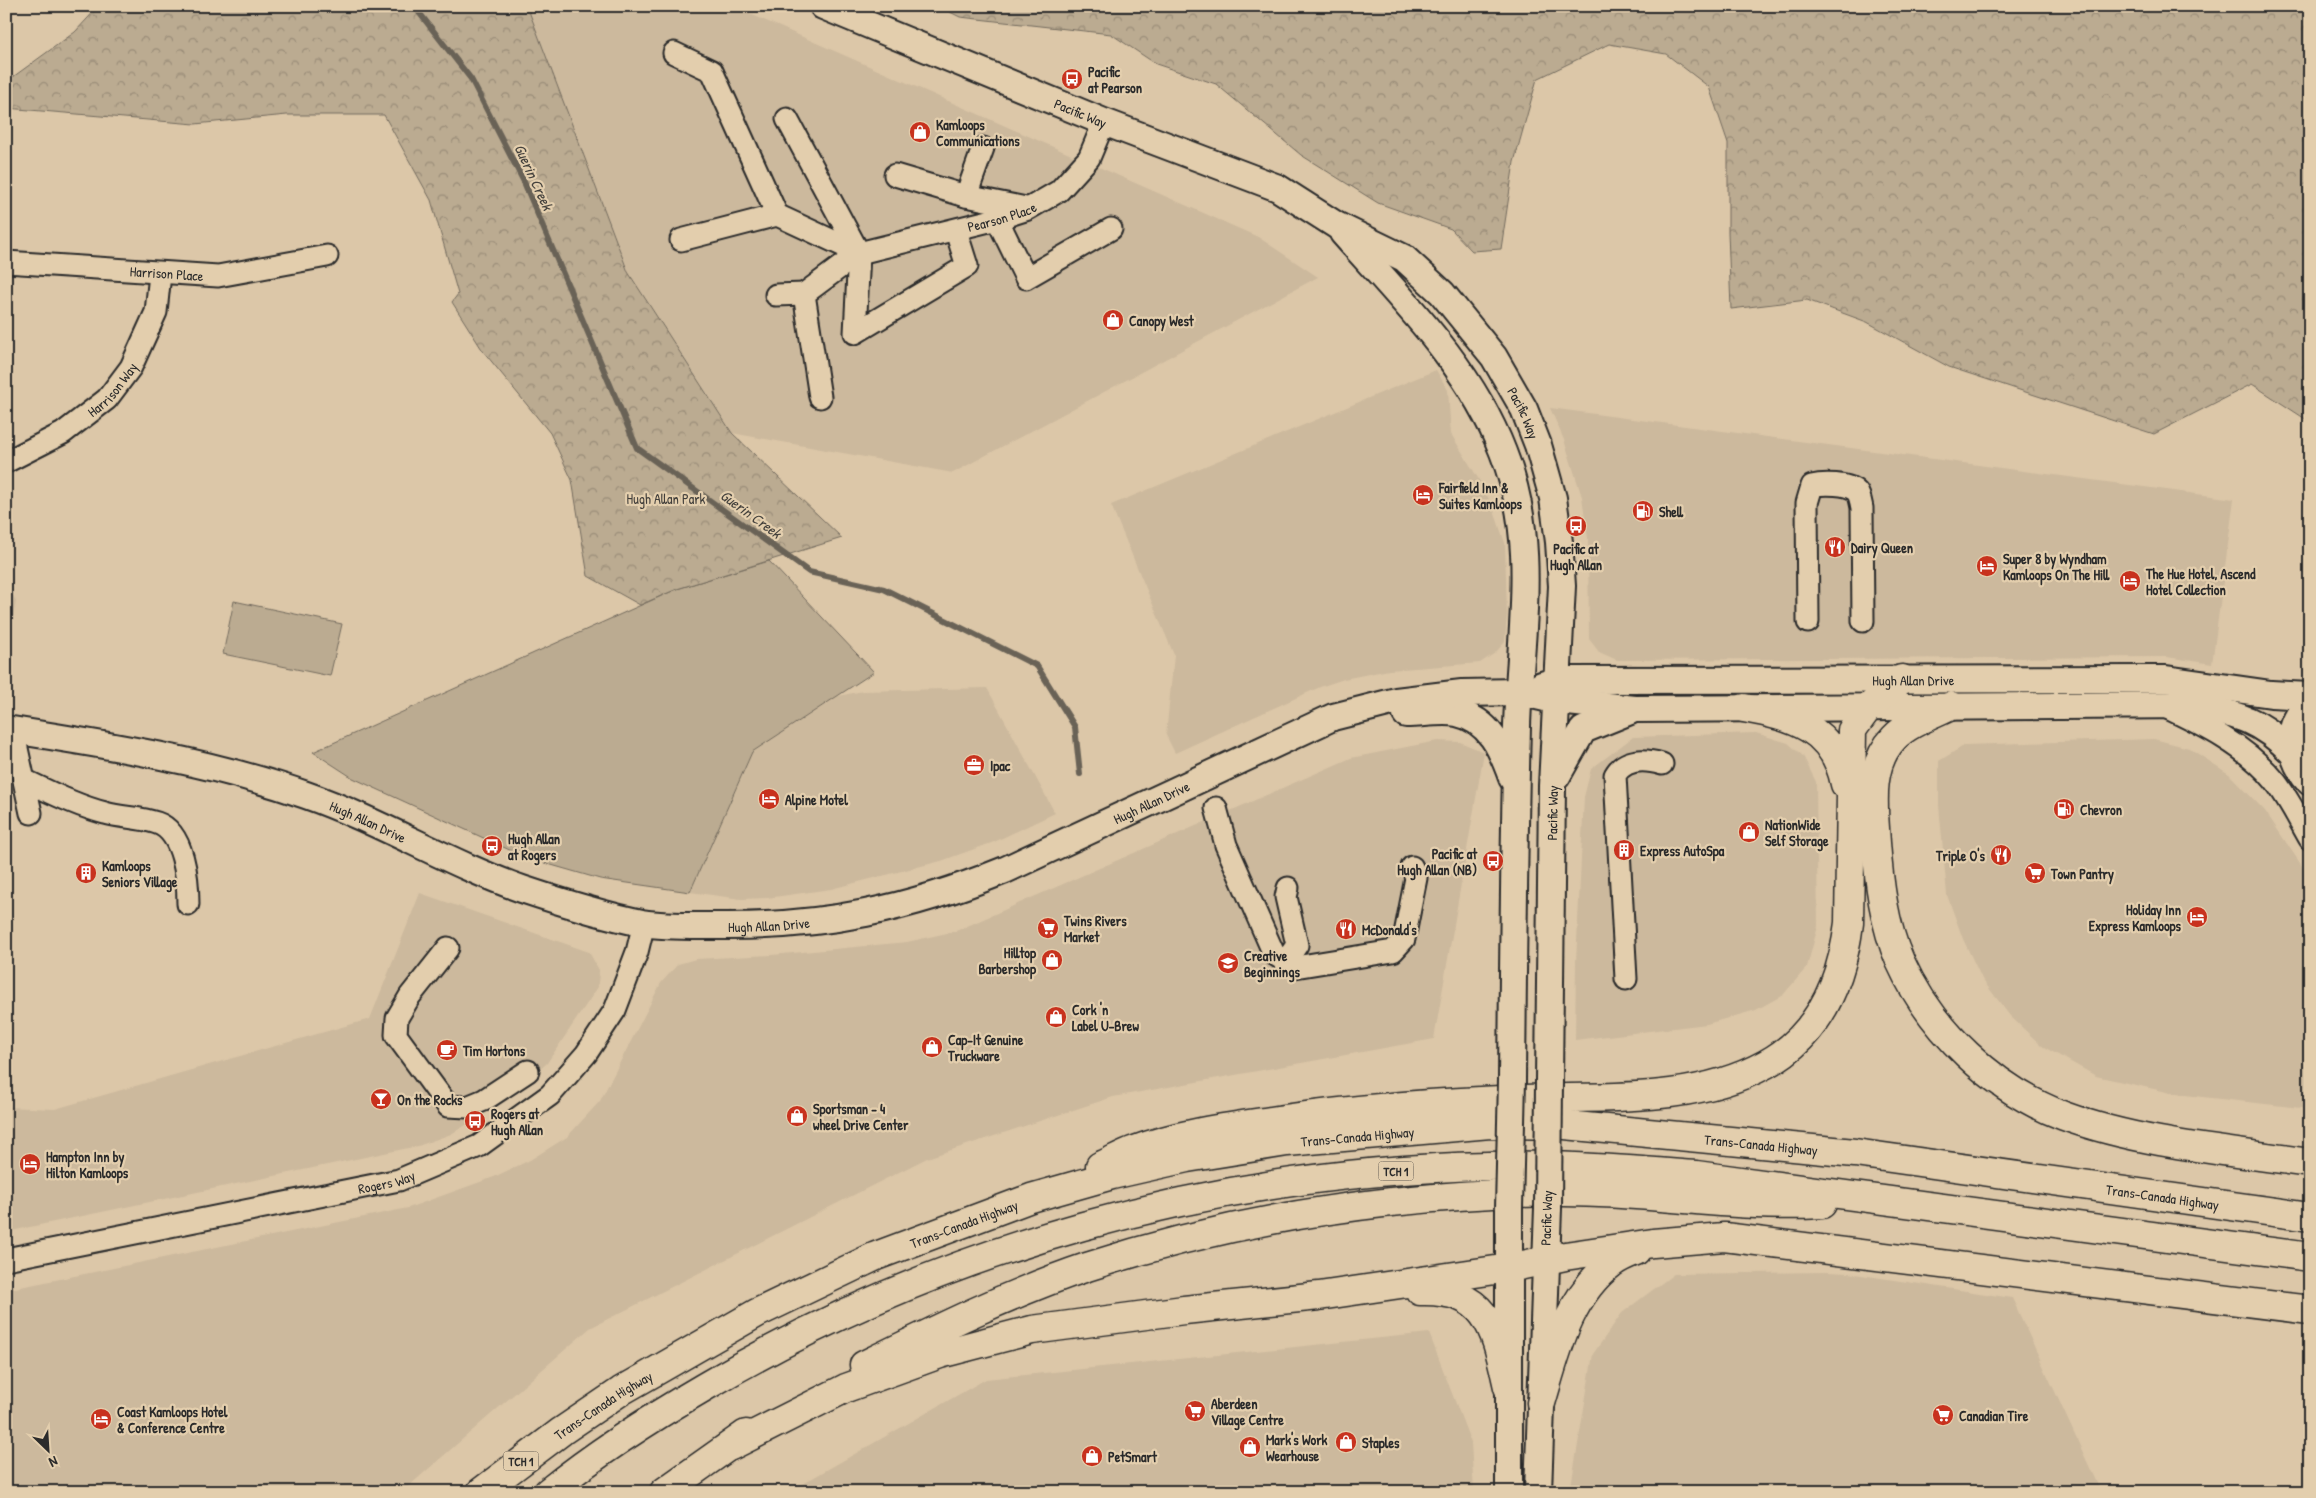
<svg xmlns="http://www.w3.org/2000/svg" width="2316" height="1498" font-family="'Patrick Hand',sans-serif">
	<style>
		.built { fill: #ccb99d }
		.grass { fill: #bbab91; stroke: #736b5e }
		.forest { fill: url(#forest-crowns); stroke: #736b5e }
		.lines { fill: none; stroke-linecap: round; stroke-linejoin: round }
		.stream { stroke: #696257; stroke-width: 6 }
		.minor-casing { stroke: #2b2b2b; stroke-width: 25 }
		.major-casing { stroke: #2b2b2b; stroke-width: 30 }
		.highway-casing { stroke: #2b2b2b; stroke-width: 31 }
		.minor { stroke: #e3cead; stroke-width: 21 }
		.major { stroke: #e3cead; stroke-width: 26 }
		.highway { stroke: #e3cead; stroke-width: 28 }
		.major-bridge-casing { stroke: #2b2b2b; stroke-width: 30; stroke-linecap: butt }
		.major-bridge { stroke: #e3cead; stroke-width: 26 }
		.labels { text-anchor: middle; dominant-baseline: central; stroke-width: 4.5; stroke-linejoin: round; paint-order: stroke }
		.shield { fill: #e3cead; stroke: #625c52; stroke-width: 1 }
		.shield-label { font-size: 12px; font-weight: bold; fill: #2b2b2b }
		.poi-label { font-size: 14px; font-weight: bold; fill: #2b2b2b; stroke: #e3cead; text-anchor: start }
		.street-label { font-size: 14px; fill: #2b2b2b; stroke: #e3cead }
		.park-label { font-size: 14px; fill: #413e3a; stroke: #e3cead }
		.water-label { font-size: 15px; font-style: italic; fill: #45423d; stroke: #e3cead }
	</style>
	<defs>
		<pattern id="forest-crowns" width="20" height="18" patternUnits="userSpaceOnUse" patternTransform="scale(1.25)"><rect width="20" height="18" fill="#bbab91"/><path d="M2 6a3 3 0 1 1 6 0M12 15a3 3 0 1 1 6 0" fill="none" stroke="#988b77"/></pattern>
	</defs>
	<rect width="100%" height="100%" fill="#dcc7a8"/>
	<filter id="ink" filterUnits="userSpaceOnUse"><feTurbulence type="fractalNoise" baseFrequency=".02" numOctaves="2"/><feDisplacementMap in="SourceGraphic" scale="10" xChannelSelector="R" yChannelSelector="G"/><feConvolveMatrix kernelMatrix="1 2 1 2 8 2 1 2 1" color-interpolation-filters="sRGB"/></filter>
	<g filter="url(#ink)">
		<g class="built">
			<polygon points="527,6 732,6 1258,237 1318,277 953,473 732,433 628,272"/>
			<polygon points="1436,370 1448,390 1451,434 1481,483 1493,508 1505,543 1507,615 1505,642 1495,653 1480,663 1389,670 1344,679 1320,687 1175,753 1166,735 1174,655 1111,505"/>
			<polygon points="1550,408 2234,499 2212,664 2167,657 1617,660 1599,652 1589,639 1588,538 1582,497 1564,440"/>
			<polygon points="6,582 16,601 6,657"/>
			<polygon points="987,688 1055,813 994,842 941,861 831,889 767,898 741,899 690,892 752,752 838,696 863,691"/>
			<polygon points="1756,733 1788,743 1803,756 1816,782 1818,926 1807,967 1783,995 1756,1010 1707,1024 1575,1040 1576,962 1584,797 1591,769 1633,737"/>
			<polygon points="2154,739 2189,748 2229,774 2265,811 2310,878 2310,1109 2176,1094 2096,1076 2042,1046 2010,1016 1982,979 1963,939 1947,895 1939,805 1939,761 1965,745"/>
			<polygon points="1437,741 1460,742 1484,752 1434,1039 1113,1097 927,1158 590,1328 402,1492 6,1492 6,1290 408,1208 494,1177 530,1160 567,1137 600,1101 661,983 678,964 696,959 772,955 907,942 956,931 1351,758"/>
			<polygon points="420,893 589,952 599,970 598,987 547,1063 519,1089 486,1113 451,1134 418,1146 6,1232 6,1107 55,1109 370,1019"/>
			<polygon points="1828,1272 1848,1273 2012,1298 2101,1492 1570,1492 1593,1354 1622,1313 1674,1274"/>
			<polygon points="1429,1333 1471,1443 1474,1492 788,1492 986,1379"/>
		</g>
		<g class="grass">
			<polygon points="769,561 874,672 752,752 690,892 600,879 527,858 353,778 313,752 677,589"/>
			<polygon points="234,601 342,624 330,676 223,654"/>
		</g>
		<g class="forest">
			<polygon points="99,6 527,6 628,272 732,433 842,538 677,589 640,605 588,576 572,480 550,433 483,351 452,302 458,294 431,200 384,115 287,115 195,124 6,108 6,82 75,32"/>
			<polygon points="938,6 2310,6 2310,422 2252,384 2154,434 1949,367 1867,322 1807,300 1731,309 1728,232 1728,143 1709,87 1666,54 1609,44 1537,79 1514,162 1501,249 1472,251 1451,229 1378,203 1301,155 1216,84 1156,64 1111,34 960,17"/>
		</g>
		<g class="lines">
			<polyline class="stream" points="414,6 471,79 524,182 637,448 809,572 884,589 1037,666 1075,727 1080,774"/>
			<g class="minor-casing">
				<g id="minor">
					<polyline points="674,53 712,71 777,215"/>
					<polyline points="787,119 859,253 855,333 967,266 956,231"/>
					<polyline points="895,175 966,196 1026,208"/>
					<polyline points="966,196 983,148"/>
					<polyline points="997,219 1026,278 1111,229"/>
					<polyline points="681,240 777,215 859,253"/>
					<path id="s1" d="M6 262 218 276 327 256"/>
					<polyline points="776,295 804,294"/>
					<path id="s2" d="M820 397 804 294 859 253 997 219 1028 209 1059 191 1089 158 1104 122"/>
					<path id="s3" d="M6 462 63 433 107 399 131 367 156 312 160 274"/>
					<path d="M1808 622 1807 503 1812 486C1823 483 1849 483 1857 492 1860 496 1861 503 1862 508L1863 621"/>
					<path d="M2163 706C2203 725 2245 745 2274 780 2288 797 2299 820 2310 839"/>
					<polyline points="13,730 31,813"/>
					<path d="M24 780C50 792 77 806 105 813 122 818 140 817 157 823 184 832 188 880 188 904"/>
					<polyline points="1216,808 1226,845 1274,954 1295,967 1393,951 1404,939 1416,878 1412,867"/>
					<polyline points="448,948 410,996 397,1018 396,1035 448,1106 467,1107 484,1100 528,1071"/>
					<polyline points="1285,962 1297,945 1286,897 1288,888"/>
					<path d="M1626 979 1615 775C1625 758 1645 759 1662 764"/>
					<path id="s4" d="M6 1259 399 1180 479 1146 550 1095 586 1054 615 1010 637 952 644 923"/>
				</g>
			</g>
			<g class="major-casing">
				<g id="major">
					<path id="s5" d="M823 6 1104 122 1278 188 1336 225 1404 258 1442 293 1494 357 1524 409 1538 445 1553 498 1559 542 1562 586 1552 786 1549 1081"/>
					<path d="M1343 233C1403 301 1470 366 1503 452 1539 543 1520 632 1517 726 1514 844 1513 962 1512 1080"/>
					<path id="s6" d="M1542 685 1559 680 2166 679 2271 694 2310 696"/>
					<path d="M2310 704C2282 725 2290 761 2310 782"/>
					<path d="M1406 714C1422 714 1442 710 1457 713 1490 720 1502 750 1512 778"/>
					<path id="s7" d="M6 729C108 745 209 761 306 795 380 821 448 863 522 889 561 902 602 915 642 923 667 927 695 926 720 926 824 927 909 909 1005 870L1333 717 1396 701 1462 693 1519 692 1558 701 1635 709 2194 705C2238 715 2259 719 2292 752"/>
					<polyline points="1557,776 1583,730 1630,711"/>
					<polyline points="1509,1208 1509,1492"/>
					<polyline points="1538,1492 1548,1208"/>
				</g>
			</g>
			<g class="highway-casing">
				<g id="highway">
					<path d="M1951 706C1933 715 1908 723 1894 738 1867 766 1874 809 1876 843 1879 882 1884 925 1900 961 1931 1030 1994 1090 2064 1116 2141 1144 2229 1151 2310 1163"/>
					<path d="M1744 708C1794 717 1834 728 1845 784"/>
					<path d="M1100 1166C1112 1161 1123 1154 1135 1150 1179 1133 1230 1127 1277 1120 1359 1108 1441 1102 1524 1099 1604 1096 1694 1104 1766 1064 1820 1035 1842 980 1849 923L1852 730 1868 708 1902 679"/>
					<path d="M1420 1291C1489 1289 1495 1330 1508 1387"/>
					<path d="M864 1365C937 1329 1010 1293 1087 1267 1240 1217 1399 1194 1560 1192 1648 1191 1735 1209 1822 1204"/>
					<path d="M1541 1403C1556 1353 1568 1296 1612 1263 1619 1258 1628 1254 1636 1251"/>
					<polyline points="731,1446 846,1388 940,1354 1032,1330 1184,1310 1319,1296 1509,1268 1565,1256 1653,1243 1724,1237 2310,1310"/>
					<path id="s8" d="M481 1492 562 1431 621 1391 757 1313 876 1256 1031 1198 1112 1175 1187 1158 1287 1142 1490 1124 1565 1125 1855 1153 2310 1217"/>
					<path d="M548 1492C598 1452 651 1418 706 1386 942 1247 1214 1172 1488 1166 1557 1164 1627 1170 1696 1175L2310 1257"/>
					<polyline points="664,1492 746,1434"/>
				</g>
			</g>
			<use href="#minor" class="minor"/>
			<use href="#major" class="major"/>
			<use href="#highway" class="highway"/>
			<g class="major-bridge-casing">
				<g id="major-bridge">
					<polyline points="1509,1208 1512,1080"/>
					<polyline points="1548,1208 1549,1081"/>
				</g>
			</g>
			<use href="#major-bridge" class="major-bridge"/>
		</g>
	</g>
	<defs>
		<g id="bus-disc" transform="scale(1.125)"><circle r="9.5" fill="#c8321e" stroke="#e3cead"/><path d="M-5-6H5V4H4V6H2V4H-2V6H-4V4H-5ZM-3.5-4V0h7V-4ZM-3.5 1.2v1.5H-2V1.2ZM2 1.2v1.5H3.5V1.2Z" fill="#fff"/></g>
		<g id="shop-disc" transform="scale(1.125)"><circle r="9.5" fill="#c8321e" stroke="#e3cead"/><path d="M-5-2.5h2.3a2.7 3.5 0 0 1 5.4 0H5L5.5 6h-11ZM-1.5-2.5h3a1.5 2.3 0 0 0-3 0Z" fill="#fff"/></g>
		<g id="hotel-disc" transform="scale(1.125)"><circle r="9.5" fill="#c8321e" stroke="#e3cead"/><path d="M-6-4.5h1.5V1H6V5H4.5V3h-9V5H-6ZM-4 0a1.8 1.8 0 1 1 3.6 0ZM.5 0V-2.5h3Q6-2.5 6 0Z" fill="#fff"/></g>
		<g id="fuel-disc" transform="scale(1.125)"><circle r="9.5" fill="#c8321e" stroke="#e3cead"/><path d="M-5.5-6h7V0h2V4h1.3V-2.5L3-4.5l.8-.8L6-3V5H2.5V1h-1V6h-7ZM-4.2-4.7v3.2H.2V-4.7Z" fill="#fff"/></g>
		<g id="restaurant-disc" transform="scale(1.125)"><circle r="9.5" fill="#c8321e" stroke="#e3cead"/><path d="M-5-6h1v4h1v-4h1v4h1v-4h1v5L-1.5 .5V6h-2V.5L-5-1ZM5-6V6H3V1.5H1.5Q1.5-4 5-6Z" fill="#fff"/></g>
		<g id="office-disc" transform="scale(1.125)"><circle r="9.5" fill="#c8321e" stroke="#e3cead"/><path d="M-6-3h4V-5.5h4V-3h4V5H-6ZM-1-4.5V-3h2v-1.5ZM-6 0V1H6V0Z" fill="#fff"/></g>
		<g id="building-disc" transform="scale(1.125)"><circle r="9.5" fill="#c8321e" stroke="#e3cead"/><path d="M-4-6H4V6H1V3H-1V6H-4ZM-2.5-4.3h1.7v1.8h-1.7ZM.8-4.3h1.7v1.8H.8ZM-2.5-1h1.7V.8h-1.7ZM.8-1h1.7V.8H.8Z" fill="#fff"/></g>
		<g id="supermarket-disc" transform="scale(1.125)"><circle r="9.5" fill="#c8321e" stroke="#e3cead"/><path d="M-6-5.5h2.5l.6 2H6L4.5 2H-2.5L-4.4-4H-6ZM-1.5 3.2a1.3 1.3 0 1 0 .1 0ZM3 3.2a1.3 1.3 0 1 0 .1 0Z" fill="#fff"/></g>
		<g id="school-disc" transform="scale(1.125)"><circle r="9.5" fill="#c8321e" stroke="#e3cead"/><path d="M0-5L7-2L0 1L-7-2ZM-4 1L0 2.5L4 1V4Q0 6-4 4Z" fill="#fff"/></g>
		<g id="cafe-disc" transform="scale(1.125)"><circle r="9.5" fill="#c8321e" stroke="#e3cead"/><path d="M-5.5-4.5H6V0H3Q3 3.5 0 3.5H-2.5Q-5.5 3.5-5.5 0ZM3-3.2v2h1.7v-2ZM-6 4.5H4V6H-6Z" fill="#fff"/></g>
		<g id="bar-disc" transform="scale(1.125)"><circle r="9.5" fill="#c8321e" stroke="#e3cead"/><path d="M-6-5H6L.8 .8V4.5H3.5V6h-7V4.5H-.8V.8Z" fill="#fff"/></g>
	</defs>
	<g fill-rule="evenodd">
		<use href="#bus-disc" x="1072" y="79"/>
		<use href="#shop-disc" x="920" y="132"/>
		<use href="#shop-disc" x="1113" y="320"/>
		<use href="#hotel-disc" x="1423" y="495"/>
		<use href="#fuel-disc" x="1643" y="511"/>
		<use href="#bus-disc" x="1576" y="526"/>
		<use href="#restaurant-disc" x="1835" y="547"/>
		<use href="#hotel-disc" x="1987" y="566"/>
		<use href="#hotel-disc" x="2130" y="581"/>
		<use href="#office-disc" x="974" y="765"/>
		<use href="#hotel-disc" x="769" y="799"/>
		<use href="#fuel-disc" x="2064" y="809"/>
		<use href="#shop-disc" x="1749" y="832"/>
		<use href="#bus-disc" x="492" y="846"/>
		<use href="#building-disc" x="1624" y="850"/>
		<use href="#restaurant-disc" x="2001" y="855"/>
		<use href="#bus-disc" x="1493" y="861"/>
		<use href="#building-disc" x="86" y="873"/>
		<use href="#supermarket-disc" x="2035" y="873"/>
		<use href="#hotel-disc" x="2197" y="917"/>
		<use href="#supermarket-disc" x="1048" y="928"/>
		<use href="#restaurant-disc" x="1346" y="929"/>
		<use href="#shop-disc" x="1052" y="960"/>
		<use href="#school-disc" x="1228" y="963"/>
		<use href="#shop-disc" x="1056" y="1017"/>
		<use href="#shop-disc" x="932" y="1047"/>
		<use href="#cafe-disc" x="447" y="1050"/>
		<use href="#bar-disc" x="381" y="1099"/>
		<use href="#shop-disc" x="797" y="1116"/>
		<use href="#bus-disc" x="475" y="1121"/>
		<use href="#hotel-disc" x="30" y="1164"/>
		<use href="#supermarket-disc" x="1195" y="1411"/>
		<use href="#supermarket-disc" x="1943" y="1415"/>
		<use href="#hotel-disc" x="101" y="1419"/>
		<use href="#shop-disc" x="1346" y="1442"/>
		<use href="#shop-disc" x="1250" y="1447"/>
		<use href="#shop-disc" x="1092" y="1456"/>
	</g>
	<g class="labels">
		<g class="shield">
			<rect x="1378.5" y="1161.5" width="35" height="19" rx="4"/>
			<rect x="503.5" y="1451.5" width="35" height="19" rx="4"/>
		</g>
		<g class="shield-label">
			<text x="1396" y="1171">TCH 1</text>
			<text x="521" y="1461">TCH 1</text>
		</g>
		<g class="poi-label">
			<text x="1088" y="71">Pacific<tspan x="1088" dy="16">at Pearson</tspan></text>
			<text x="936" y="124">Kamloops<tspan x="936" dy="16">Communications</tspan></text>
			<text x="1129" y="320">Canopy West</text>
			<text x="1439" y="487">Fairfield Inn &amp;<tspan x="1439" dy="16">Suites Kamloops</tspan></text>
			<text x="1659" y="511">Shell</text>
			<text x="1851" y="547">Dairy Queen</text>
			<text x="1576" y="548" text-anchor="middle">Pacific at<tspan x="1576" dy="16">Hugh Allan</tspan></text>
			<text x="2003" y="558">Super 8 by Wyndham<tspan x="2003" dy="16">Kamloops On The Hill</tspan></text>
			<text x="2146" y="573">The Hue Hotel, Ascend<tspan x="2146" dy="16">Hotel Collection</tspan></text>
			<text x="990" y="765">Ipac</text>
			<text x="785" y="799">Alpine Motel</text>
			<text x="2080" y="809">Chevron</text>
			<text x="1765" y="824">NationWide<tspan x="1765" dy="16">Self Storage</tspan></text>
			<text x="508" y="838">Hugh Allan<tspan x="508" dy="16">at Rogers</tspan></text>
			<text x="1640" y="850">Express AutoSpa</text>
			<text x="1477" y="853" text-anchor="end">Pacific at<tspan x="1477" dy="16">Hugh Allan (NB)</tspan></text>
			<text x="1985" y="855" text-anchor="end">Triple O's</text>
			<text x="102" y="865">Kamloops<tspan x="102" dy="16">Seniors Village</tspan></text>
			<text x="2051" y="873">Town Pantry</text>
			<text x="2181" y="909" text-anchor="end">Holiday Inn<tspan x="2181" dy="16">Express Kamloops</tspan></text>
			<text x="1064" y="920">Twins Rivers<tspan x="1064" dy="16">Market</tspan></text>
			<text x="1362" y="929">McDonald's</text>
			<text x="1036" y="952" text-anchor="end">Hilltop<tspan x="1036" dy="16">Barbershop</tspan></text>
			<text x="1244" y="955">Creative<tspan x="1244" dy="16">Beginnings</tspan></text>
			<text x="1072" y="1009">Cork 'n<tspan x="1072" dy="16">Label U-Brew</tspan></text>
			<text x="948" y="1039">Cap-It Genuine<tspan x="948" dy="16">Truckware</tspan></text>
			<text x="463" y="1050">Tim Hortons</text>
			<text x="397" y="1099">On the Rocks</text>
			<text x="813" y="1108">Sportsman - 4<tspan x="813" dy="16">wheel Drive Center</tspan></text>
			<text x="491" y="1113">Rogers at<tspan x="491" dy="16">Hugh Allan</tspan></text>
			<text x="46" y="1156">Hampton Inn by<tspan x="46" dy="16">Hilton Kamloops</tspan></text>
			<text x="1211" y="1403">Aberdeen<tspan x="1211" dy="16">Village Centre</tspan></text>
			<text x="117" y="1411">Coast Kamloops Hotel<tspan x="117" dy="16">&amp; Conference Centre</tspan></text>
			<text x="1959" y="1415">Canadian Tire</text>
			<text x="1266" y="1439">Mark's Work<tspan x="1266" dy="16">Wearhouse</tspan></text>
			<text x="1362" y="1442">Staples</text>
			<text x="1108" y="1456">PetSmart</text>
		</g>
		<g class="street-label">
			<text stroke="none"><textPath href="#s5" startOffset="279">Pacific Way</textPath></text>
			<text stroke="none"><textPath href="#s2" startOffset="320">Pearson Place</textPath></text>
			<text stroke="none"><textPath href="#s1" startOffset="161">Harrison Place</textPath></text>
			<text stroke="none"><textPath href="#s3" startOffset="130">Harrison Way</textPath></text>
			<text stroke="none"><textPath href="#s5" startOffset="832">Pacific Way</textPath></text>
			<text stroke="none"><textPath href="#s6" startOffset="372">Hugh Allan Drive</textPath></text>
			<text stroke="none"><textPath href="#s7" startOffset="1200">Hugh Allan Drive</textPath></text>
			<text transform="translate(1552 813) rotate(-89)">Pacific Way</text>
			<text stroke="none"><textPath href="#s7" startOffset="375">Hugh Allan Drive</textPath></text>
			<text stroke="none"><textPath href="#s7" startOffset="795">Hugh Allan Drive</textPath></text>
			<text stroke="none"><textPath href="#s8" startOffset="960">Trans-Canada Highway</textPath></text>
			<text stroke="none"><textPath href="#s8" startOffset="1365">Trans-Canada Highway</textPath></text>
			<text stroke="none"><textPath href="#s4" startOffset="388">Rogers Way</textPath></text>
			<text stroke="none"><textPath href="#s8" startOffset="1770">Trans-Canada Highway</textPath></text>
			<text transform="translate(1546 1218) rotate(-88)">Pacific Way</text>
			<text stroke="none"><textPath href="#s8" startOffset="555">Trans-Canada Highway</textPath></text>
			<text stroke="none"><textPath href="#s8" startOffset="150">Trans-Canada Highway</textPath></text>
		</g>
		<g class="park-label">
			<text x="666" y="498">Hugh Allan Park</text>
		</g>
		<g class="water-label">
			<text transform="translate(534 177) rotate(65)">Guerin Creek</text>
			<text transform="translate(751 514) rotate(36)">Guerin Creek</text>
		</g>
	</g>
	<rect width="2316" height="1498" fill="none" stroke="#e3cead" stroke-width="25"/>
	<rect x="12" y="12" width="2291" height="1473" fill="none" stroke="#2b2b2b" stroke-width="2" filter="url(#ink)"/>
	<g transform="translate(48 1450) rotate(155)" stroke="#e3cead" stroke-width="4" paint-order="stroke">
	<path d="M0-4L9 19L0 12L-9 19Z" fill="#2b2b2b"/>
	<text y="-8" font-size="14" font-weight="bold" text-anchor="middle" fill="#2b2b2b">N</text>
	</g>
</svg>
